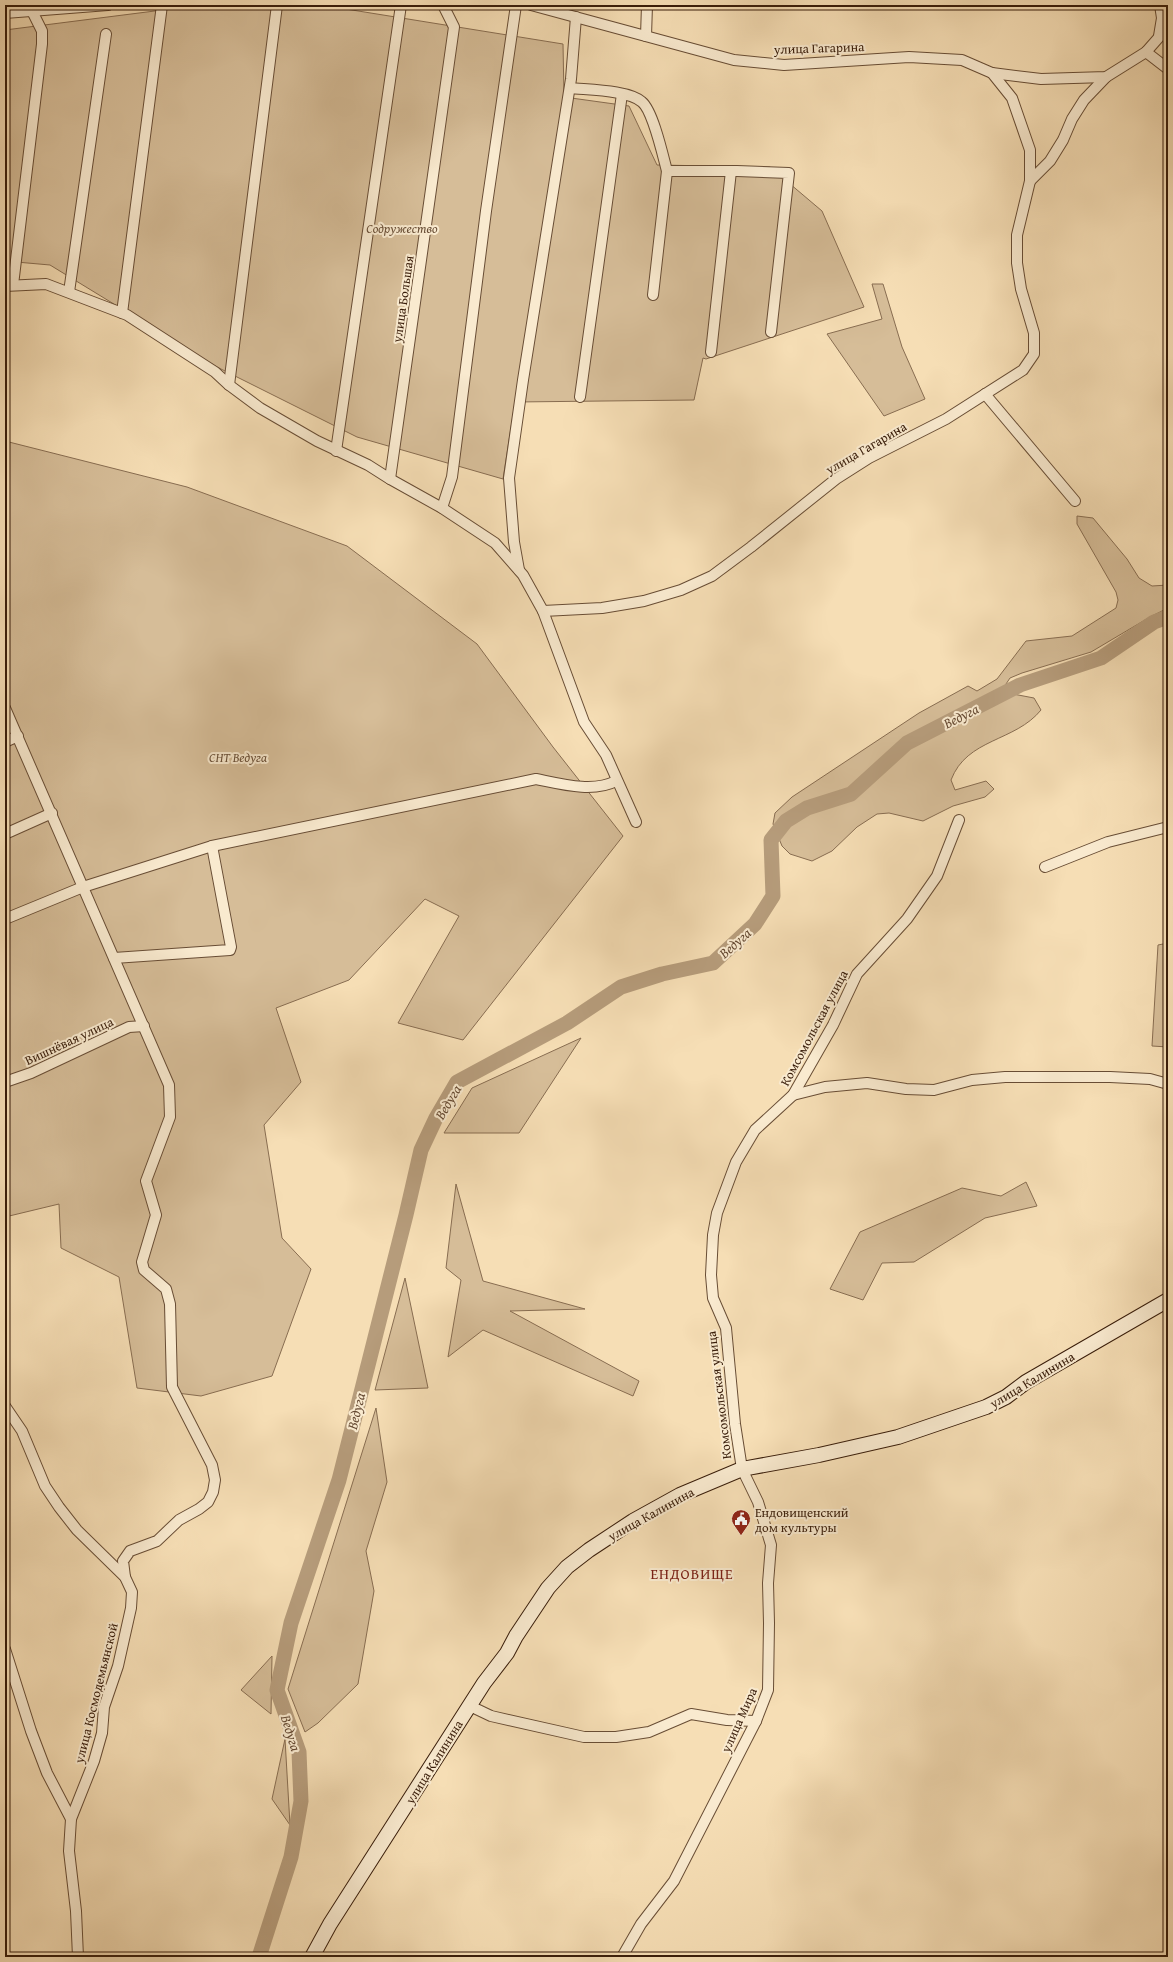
<svg xmlns="http://www.w3.org/2000/svg" width="1173" height="1962" font-family="'Gentium Book Plus',serif">
	<style>
		.green { fill: #d6bd98; stroke: #886d51 }
		.lines { fill: none; stroke-linecap: round; stroke-linejoin: round }
		.river { stroke: #b69c7b; stroke-width: 15 }
		.street-casing { stroke: #684d35; stroke-width: 12 }
		.secondary-casing { stroke: #391d0a; stroke-width: 16 }
		.street { stroke: #f9eacf; stroke-width: 10 }
		.secondary { stroke: #f9eacf; stroke-width: 14 }
		.labels { text-anchor: middle; dominant-baseline: central; stroke-width: 4; stroke-linejoin: round; paint-order: stroke }
		.street-label { font-size: 13px; fill: #391d0a; stroke: #f9eacf }
		.park-label { font-size: 13px; font-style: italic; fill: #684d35; stroke: #f9eacf }
		.poi-label { font-size: 13px; fill: #391d0a; stroke: #f9eacf; text-anchor: start }
		.water-label { font-size: 14px; font-style: italic; fill: #654932; stroke: #f9eacf }
		.quarter-label { font-size: 15px; letter-spacing: 1px; fill: #7a1f14; stroke: #f9eacf }
	</style>
	<rect width="100%" height="100%" fill="#f6deb5"/>
	<filter id="stains"><feTurbulence type="fractalNoise" baseFrequency=".005" numOctaves="4"/><feColorMatrix values="0 0 0 0 .2 0 0 0 0 .09 0 0 0 0 .02 0 0 0 .5 -.17"/></filter>
	<radialGradient id="worn" r=".72"><stop offset=".6" stop-color="#630" stop-opacity="0"/><stop offset="1" stop-color="#630" stop-opacity=".3"/></radialGradient>
	<g class="green">
		<polygon points="202,5 321,5 563,44 564,97 629,106 657,165 770,167 822,211 864,307 706,359 703,358 694,400 515,402 503,479 357,437 217,367 50,265 5,261 5,30"/>
		<polygon points="872,284 883,284 902,347 925,399 884,416 827,334 882,319"/>
		<polygon points="5,441 187,487 347,546 477,644 553,747 623,836 463,1040 398,1023 459,916 425,899 349,980 276,1008 301,1082 264,1125 282,1238 311,1269 272,1376 201,1396 137,1388 119,1277 61,1248 59,1204 5,1217"/>
		<path d="M1077 516 1093 518 1127 559 1139 578 1152 586 1168 585V608L1150 617 1091 652 1022 673 1010 678 1004 687 1013 694 1034 698 1041 710C1015 742 967 738 951 780L955 790 986 781 994 789 985 797 953 806 923 821 889 813 877 814 857 827 832 851 812 861 790 854 782 846 773 824 775 813 792 797 919 713 968 686 977 691 997 679 1026 641 1072 636 1116 608 1118 600 1116 592 1077 524Z"/>
		<polygon points="1168,943 1168,1047 1152,1046 1158,945"/>
		<polygon points="581,1038 519,1133 444,1133 472,1088"/>
		<polygon points="1026,1182 1037,1206 985,1218 914,1262 882,1263 863,1300 830,1289 860,1232 962,1188 1001,1196"/>
		<polygon points="456,1184 483,1281 585,1309 510,1311 639,1381 633,1396 483,1330 448,1357 461,1280 446,1268"/>
		<polygon points="405,1278 428,1388 375,1390"/>
		<polygon points="376,1408 387,1482 366,1551 374,1591 358,1684 318,1723 305,1732 288,1689"/>
		<polygon points="272,1656 271,1714 241,1690"/>
		<polygon points="285,1739 290,1825 272,1799"/>
	</g>
	<g class="lines">
		<polyline class="river" points="259,1957 291,1857 301,1801 299,1752 277,1690 291,1623 339,1480 406,1215 421,1150 436,1118 457,1082 567,1023 621,987 662,974 713,963 755,924 773,896 771,840 786,821 807,808 851,794 907,743 1020,685 1101,658 1154,622 1168,617"/>
		<g class="street-casing">
			<g id="street">
				<polyline points="531,5 734,60 784,65 909,57 962,60 992,73 1012,98 1030,150 1030,181 1017,235 1017,263 1021,289 1034,333 1034,354 1023,370 946,419 869,458 836,479 751,547 712,576 681,590 644,601 602,608 543,611"/>
				<polyline points="5,13 108,5"/>
				<polyline points="646,36 647,5"/>
				<polyline points="1159,36 1162,18 1160,5"/>
				<polyline points="1146,52 1168,69"/>
				<polyline points="992,73 1041,79 1106,77 1146,52 1168,27"/>
				<path d="M570 88C588 90 629 90 642 102 653 111 663 156 667 171H737L789 173 771 332"/>
				<polyline points="1030,181 1050,161 1063,140 1072,119 1084,100 1106,77"/>
				<polyline points="13,285 42,44 42,31 32,11"/>
				<polyline points="5,286 46,284 127,315 215,372 229,385 260,408 317,441 368,465 390,479 442,508 495,543 523,575 543,611 584,722 606,755 636,822"/>
				<polyline points="69,292 106,34"/>
				<polyline points="653,295 667,171"/>
				<polyline points="122,313 162,5"/>
				<polyline points="711,352 731,171"/>
				<polyline points="229,385 277,5"/>
				<polyline points="985,394 1075,501"/>
				<polyline points="580,397 622,94"/>
				<polyline points="336,451 401,5"/>
				<polyline points="390,479 454,27 443,5"/>
				<polyline points="442,508 452,477 486,211 516,5"/>
				<polyline points="519,570 514,542 509,478 523,380 571,79 576,17"/>
				<polyline points="5,708 169,1085 170,1117 146,1181 156,1215 142,1262 144,1270 166,1289 170,1304 172,1387 212,1465 215,1480 213,1492 208,1502 199,1509 179,1520 157,1541 130,1551 123,1561 125,1577"/>
				<polyline points="5,742 18,736"/>
				<polyline points="5,834 52,813"/>
				<polyline points="1045,867 1108,842 1168,827"/>
				<polyline points="5,919 83,887 212,846"/>
				<path d="M114 958 230 950 231 947 212 846 536 779C561 784 593 793 616 781"/>
				<polyline points="5,1082 31,1073 129,1027 144,1026"/>
				<polyline points="793,1095 825,1087 867,1083 906,1089 934,1090 972,1080 1005,1077 1110,1077 1150,1079 1168,1084"/>
				<polyline points="5,1406 22,1431 45,1486 59,1507 77,1530 125,1577 132,1592 131,1608 118,1666 104,1707 102,1733 94,1761 71,1819 69,1851 76,1911 78,1957"/>
				<polyline points="5,1649 31,1731 47,1773 71,1819"/>
				<polyline points="470,1706 491,1716 584,1737 616,1737 649,1732 691,1714 727,1720 756,1721"/>
				<polyline points="622,1957 641,1924 674,1881 756,1721 768,1690 769,1623 768,1583 771,1545 758,1502 742,1469 735,1424 726,1328 713,1298 711,1275 713,1235 717,1213 736,1162 755,1130 793,1095 833,1025 857,974 907,919 937,876 959,820"/>
			</g>
		</g>
		<g class="secondary-casing">
			<polyline id="secondary" points="312,1957 330,1924 484,1683 507,1653 516,1636 548,1588 567,1567 589,1550 633,1521 680,1495 742,1469 819,1455 898,1437 986,1407 1006,1397 1026,1382 1168,1300"/>
		</g>
		<use href="#street" class="street"/>
		<use href="#secondary" class="secondary"/>
	</g>
	<defs>
		<g id="civic-pin" transform="scale(1)"><path d="M0 17L-7.5 6A9.5 9.5 0 1 1 7.5 6Z" fill="#8f2418" stroke="#f9eacf"/><path d="M-.6-6.5H3V-4.5H.6V-3L4-1V1h2V6H-6V1h2V-1L-.6-3ZM-1.2 2.5V6h2.4V2.5Z" fill="#fff"/></g>
	</defs>
	<g fill-rule="evenodd">
		<use href="#civic-pin" x="741" y="1519"/>
	</g>
	<g class="labels">
		<g class="street-label">
			<text transform="translate(819 48) rotate(-2)">улица Гагарина</text>
			<text transform="translate(403 299) rotate(-82)">улица Большая</text>
			<text transform="translate(866 448) rotate(-30)">улица Гагарина</text>
			<text transform="translate(814 1028) rotate(-62)">Комсомольская улица</text>
			<text transform="translate(69 1041) rotate(-25)">Вишнёвая улица</text>
			<text transform="translate(1032 1380) rotate(-31)">улица Калинина</text>
			<text transform="translate(719 1395) rotate(-97)">Комсомольская улица</text>
			<text transform="translate(651 1514) rotate(-29)">улица Калинина</text>
			<text transform="translate(96 1693) rotate(-76)">улица Космодемьянской</text>
			<text transform="translate(739 1720) rotate(-66)">улица Мира</text>
			<text transform="translate(434 1762) rotate(-58)">улица Калинина</text>
		</g>
		<g class="park-label">
			<text x="402" y="228">Содружество</text>
			<text x="238" y="757">СНТ Ведуга</text>
		</g>
		<g class="poi-label">
			<text x="755" y="1512">Ендовищенский<tspan x="755" dy="15">дом культуры</tspan></text>
		</g>
		<g class="water-label">
			<text transform="translate(961 716) rotate(-27)">Ведуга</text>
			<text transform="translate(735 943) rotate(-42)">Ведуга</text>
			<text transform="translate(448 1102) rotate(-59)">Ведуга</text>
			<text transform="translate(356 1411) rotate(-76)">Ведуга</text>
			<text transform="translate(291 1733) rotate(73)">Ведуга</text>
		</g>
		<g class="quarter-label">
			<text x="692" y="1573">ЕНДОВИЩЕ</text>
		</g>
	</g>
	<rect width="1173" height="1962" fill="none" stroke="#f6deb5" stroke-width="20"/>
	<rect x="6" y="6" width="1161" height="1950" fill="none" stroke="#391d0a" stroke-width="2"/>
	<rect x="10" y="10" width="1153" height="1942" fill="none" stroke="#391d0a"/>
	<rect width="100%" height="100%" filter="url(#stains)"/>
	<rect width="100%" height="100%" fill="url(#worn)"/>
</svg>
